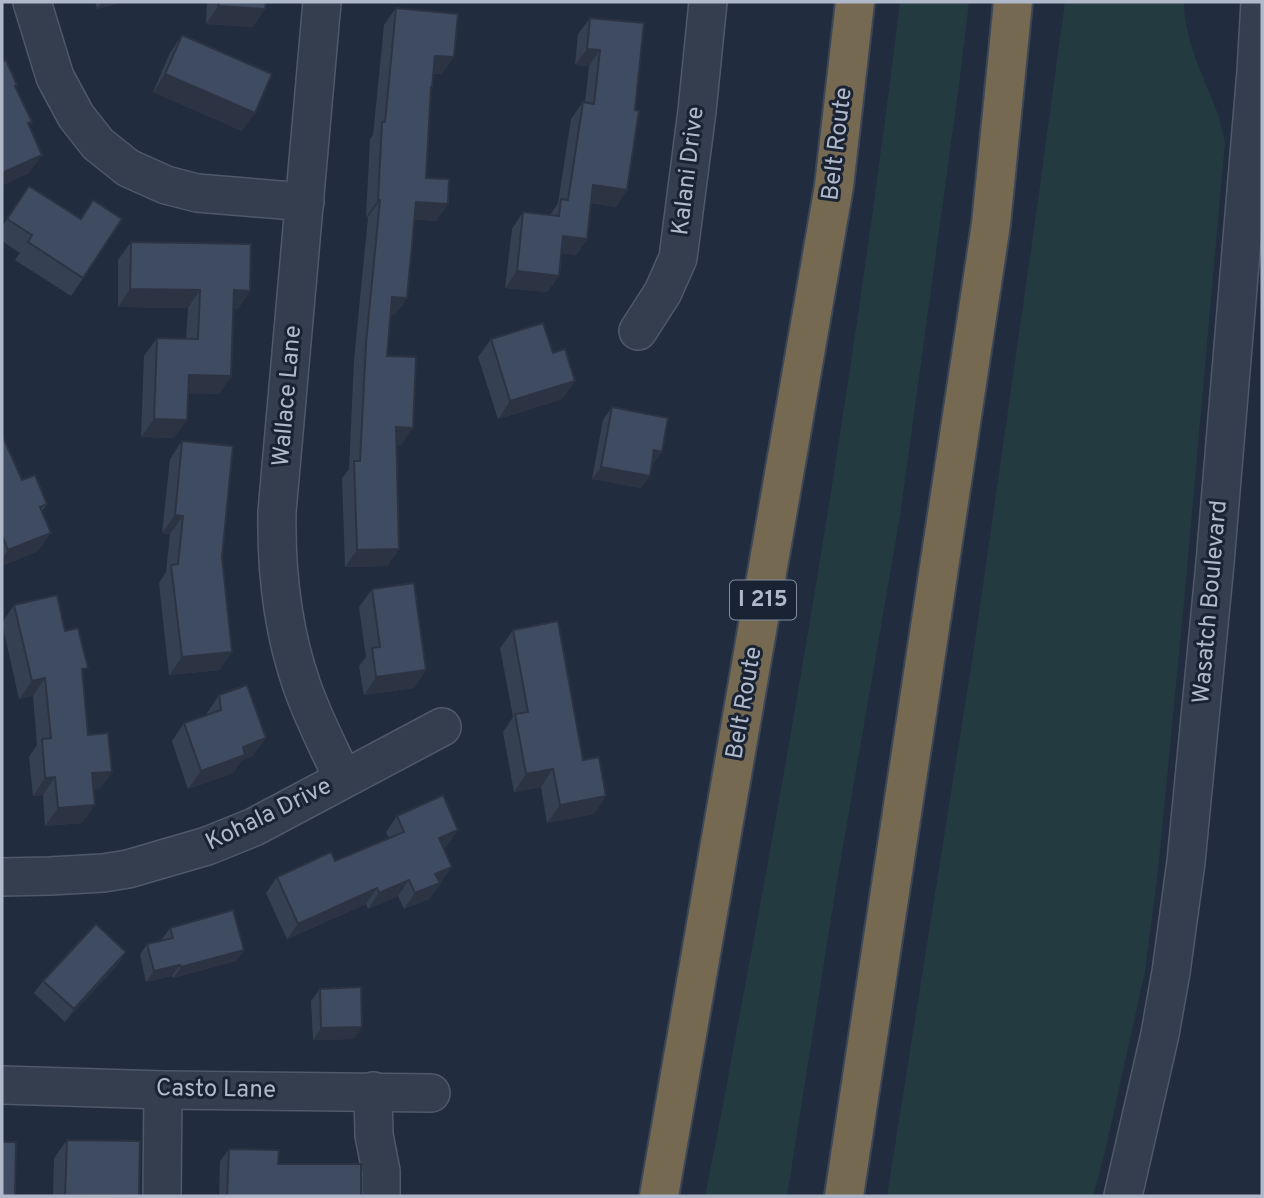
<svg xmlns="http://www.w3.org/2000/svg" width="1264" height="1198" font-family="Overpass,sans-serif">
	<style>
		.green { fill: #233b40 }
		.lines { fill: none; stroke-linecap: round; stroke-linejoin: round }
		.minor-casing { stroke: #505969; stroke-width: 40 }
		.highway-casing { stroke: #3d4656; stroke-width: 42 }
		.minor { stroke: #353e4e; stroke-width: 37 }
		.highway { stroke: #756951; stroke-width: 38 }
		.wall { fill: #364053 }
		.shaded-wall { fill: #2c3444 }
		.building { fill: #3f4b61; stroke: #2c3444; stroke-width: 2 }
		.labels { text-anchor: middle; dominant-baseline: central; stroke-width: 6; stroke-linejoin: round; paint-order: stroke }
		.shield { fill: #1a2333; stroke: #838c9d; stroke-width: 2 }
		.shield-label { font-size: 23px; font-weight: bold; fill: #b0b9ca }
		.street-label { font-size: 24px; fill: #b0b9ca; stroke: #1a2333 }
	</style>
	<rect width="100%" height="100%" fill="#212c3f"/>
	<g class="green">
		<path d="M900 2H969L959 85 900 516 836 887 787 1196H705C723 1109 738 1021 755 933 812 624 862 314 900 2Z"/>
		<path d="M1065 2H1184C1184 39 1203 75 1216 109 1220 119 1222 131 1225 142L1184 602 1158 871 1145 971 1105 1152 1093 1196H887L974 648 1036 215Z"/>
	</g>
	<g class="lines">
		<g class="minor-casing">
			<g id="minor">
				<polyline points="32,2 55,77 76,116 98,144 128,168 166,185 197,193 305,202"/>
				<path d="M322 2 277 512C276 572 282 629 302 686 313 718 329 748 343 779"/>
				<polyline points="638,331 663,292 678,258 697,111 708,2"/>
				<polyline points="2,877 50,876 103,873 128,869 207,846 254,827 442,727"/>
				<polyline points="2,1085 163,1090 431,1093"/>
				<polyline points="373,1091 374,1135 381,1171 381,1196"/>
				<polyline points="162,1196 163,1090"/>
				<polyline points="1123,1196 1160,1034 1171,972 1186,862 1215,563 1256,71 1260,2"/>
			</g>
		</g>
		<g class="highway-casing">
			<g id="highway">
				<polyline points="659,1196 834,186 855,2"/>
				<polyline points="844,1196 991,224 1013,2"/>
			</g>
		</g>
		<use href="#minor" class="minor"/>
		<use href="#highway" class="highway"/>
	</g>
	<g class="wall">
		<polygon points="95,2 123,2 97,9"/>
		<polygon points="207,2 266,2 253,27 206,24"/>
		<polygon points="396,8 442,74 433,74 432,87 431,90 426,178 448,204 436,221 415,219 407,298 395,315 391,315 387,356 401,445 397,445 399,549 387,566 345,567 342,478 349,469 354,360 368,217 366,217 370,139 373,135 384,25"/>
		<polygon points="590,18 635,110 627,190 616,207 591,203 587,239 576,255 561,253 559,276 547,292 505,288 512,229 523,212 550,215 558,203 571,119 583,102 585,103 589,66 575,65 578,34"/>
		<polygon points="182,35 242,131 153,92 170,53"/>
		<polygon points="29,186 80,219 93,200 83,278 71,296 15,260 20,253 2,241 2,227"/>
		<polygon points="131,242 250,291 238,309 233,308 231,376 219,394 188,393 174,438 141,437 144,356 157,338 186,339 188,308 118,307 118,260"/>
		<polygon points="491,339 553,353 575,381 562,399 498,419 478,357"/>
		<polygon points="612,407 653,464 652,464 641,488 592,479 603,420"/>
		<polygon points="2,435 22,480 47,504 42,511 38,551 2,566"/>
		<polygon points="182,441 222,557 220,670 169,675 159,583 166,572 170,534 162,533 170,459"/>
		<polygon points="372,589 426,670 414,688 364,695 359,666 366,657 359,607"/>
		<polygon points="14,605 65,631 83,675 88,735 112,772 99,789 93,790 82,823 45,826 43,795 33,796 29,757 37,745 33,696 19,699 2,623"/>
		<polygon points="513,630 583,760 606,796 594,814 547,823 541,787 514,792 503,732 513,717 500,648"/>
		<polygon points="219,695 253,756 242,760 233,773 188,789 172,741 184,723 207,715 207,713"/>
		<polygon points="397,816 447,846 443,847 441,883 429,899 404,909 398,896 368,909 366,904 287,939 266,893 277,877 335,861 389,838 386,832"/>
		<polygon points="170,928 244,950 236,961 173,978 172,976 146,982 140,955 147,944 163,940 162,939"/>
		<polygon points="126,952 118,964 65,1022 34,993 43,981"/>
		<polygon points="320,989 354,1039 313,1040 311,1001"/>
		<polygon points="67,1140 139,1196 53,1196 54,1158"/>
		<polygon points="229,1149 278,1164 361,1196 219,1196 220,1161"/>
	</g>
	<g class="shaded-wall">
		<polygon points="102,2 123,2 97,9"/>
		<polygon points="218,6 265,9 253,27 206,24"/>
		<polygon points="587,49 600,50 589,66 575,65"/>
		<polygon points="435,56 454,57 442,74 423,73"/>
		<polygon points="165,74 255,113 242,131 153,92"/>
		<polygon points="42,155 29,173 2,186 2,173"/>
		<polygon points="593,185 627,190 616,207 582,201"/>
		<polygon points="378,200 380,200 368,217 366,217"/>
		<polygon points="416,202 448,204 436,221 405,219"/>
		<polygon points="563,236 587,239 576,255 552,252"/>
		<polygon points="517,271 559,276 547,292 505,288"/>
		<polygon points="130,289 200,290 188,308 118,307"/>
		<polygon points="234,290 250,291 238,309 222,308"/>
		<polygon points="392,297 407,298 395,315 381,314"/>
		<polygon points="189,375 231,376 219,394 176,393"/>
		<polygon points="575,381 562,399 498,419 510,401"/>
		<polygon points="154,419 187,420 174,438 141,437"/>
		<polygon points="396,427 413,428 401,445 384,444"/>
		<polygon points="654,450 662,452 653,464 646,463"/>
		<polygon points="601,467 650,476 641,488 592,479"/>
		<polygon points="175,515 183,516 170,534 162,533"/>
		<polygon points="51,533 38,551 2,566 2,559 8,550"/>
		<polygon points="399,549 387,566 345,567 357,550"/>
		<polygon points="232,652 220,670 169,675 182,657"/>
		<polygon points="426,670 414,688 364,695 376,677"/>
		<polygon points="45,678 33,696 19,699 32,681"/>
		<polygon points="266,738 253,756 242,760 233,773 188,789 201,771 243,747"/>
		<polygon points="553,769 541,787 514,792 526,774"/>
		<polygon points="112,772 99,789 79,791 92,773"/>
		<polygon points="55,777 43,795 33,796 45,778"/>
		<polygon points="606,796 594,814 547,823 560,805"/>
		<polygon points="95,805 82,823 45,826 58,808"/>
		<polygon points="458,830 447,846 428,854 439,838"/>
		<polygon points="452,867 429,899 404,909 415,893 435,874"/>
		<polygon points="409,880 398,896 368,909 379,893"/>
		<polygon points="377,888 366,904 287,939 298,924"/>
		<polygon points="244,950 236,961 173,978 181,967"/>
		<polygon points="126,952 118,964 65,1022 74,1009"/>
		<polygon points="180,965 172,976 146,982 154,971"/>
		<polygon points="362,1027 354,1039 313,1040 321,1028"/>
	</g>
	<g class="building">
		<polygon points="219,2 266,2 265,9 218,6"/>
		<polygon points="396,8 458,14 454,57 435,56 432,87 431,87 426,178 449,179 448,204 416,202 407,298 392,297 387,356 416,357 413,428 396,427 399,549 357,550 354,461 360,461 366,343 380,200 378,200 382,122 385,122"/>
		<polygon points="590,18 644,23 635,110 639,111 627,190 593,185 587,239 563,236 559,276 517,271 523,212 559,216 561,199 568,200 583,102 594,104 600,50 587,49"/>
		<polygon points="182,35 272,74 255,113 165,74"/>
		<polygon points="6,60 17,85 15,86 32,122 28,123 42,155 2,173 2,62"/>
		<polygon points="29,186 81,219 93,200 122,219 83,278 28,242 32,235 7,219"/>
		<polygon points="131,242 251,244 250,291 234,290 231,376 189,375 187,420 154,419 157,338 198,339 200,290 130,289"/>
		<polygon points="543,323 553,353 565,349 575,381 510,401 491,339"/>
		<polygon points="612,407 668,418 662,452 654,450 650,476 601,467"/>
		<polygon points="2,435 22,480 35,475 47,504 40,507 51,533 8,550 2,535"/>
		<polygon points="182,441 233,446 222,557 232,652 182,657 171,565 178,564 183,516 175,515"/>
		<polygon points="414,583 426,670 376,677 372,648 380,647 372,589"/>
		<polygon points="57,595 65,631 78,628 88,668 82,669 88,735 108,733 112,772 92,773 95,805 58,808 55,777 45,778 42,739 51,738 45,678 32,681 14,605"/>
		<polygon points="558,621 583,760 599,757 606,796 560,805 553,769 526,774 515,714 528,712 513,630"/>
		<polygon points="247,685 266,738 243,747 245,755 201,771 184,723 221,710 219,695"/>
		<polygon points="443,795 458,830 439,838 452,867 435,874 440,883 415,893 409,880 379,893 377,888 298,924 277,877 331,852 335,861 404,832 397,816"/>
		<polygon points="233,910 244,950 181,967 180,965 154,971 147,944 173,938 170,928"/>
		<polygon points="96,924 126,952 74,1009 43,981"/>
		<polygon points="361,987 362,1027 321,1028 320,989"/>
		<polygon points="67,1140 140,1141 139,1196 65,1195"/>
		<polygon points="2,1142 16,1142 15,1196 2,1196"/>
		<polygon points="229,1149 279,1150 278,1164 361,1164 361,1196 227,1196"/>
	</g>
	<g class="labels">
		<rect class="shield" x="730" y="580.5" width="66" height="39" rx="5"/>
		<g class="shield-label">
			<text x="763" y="600">I 215</text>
		</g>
		<g class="street-label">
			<text transform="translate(838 144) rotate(-83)">Belt Route</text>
			<text transform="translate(689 171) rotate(-83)">Kalani Drive</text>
			<text transform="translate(288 396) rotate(-85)">Wallace Lane</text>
			<text transform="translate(1211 602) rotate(-85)">Wasatch Boulevard</text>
			<text transform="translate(745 703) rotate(-80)">Belt Route</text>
			<text transform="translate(269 815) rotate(-26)">Kohala Drive</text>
			<text transform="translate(216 1090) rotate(1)">Casto Lane</text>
		</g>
	</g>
	<rect width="1264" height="1198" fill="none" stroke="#b0b9ca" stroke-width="7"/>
</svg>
